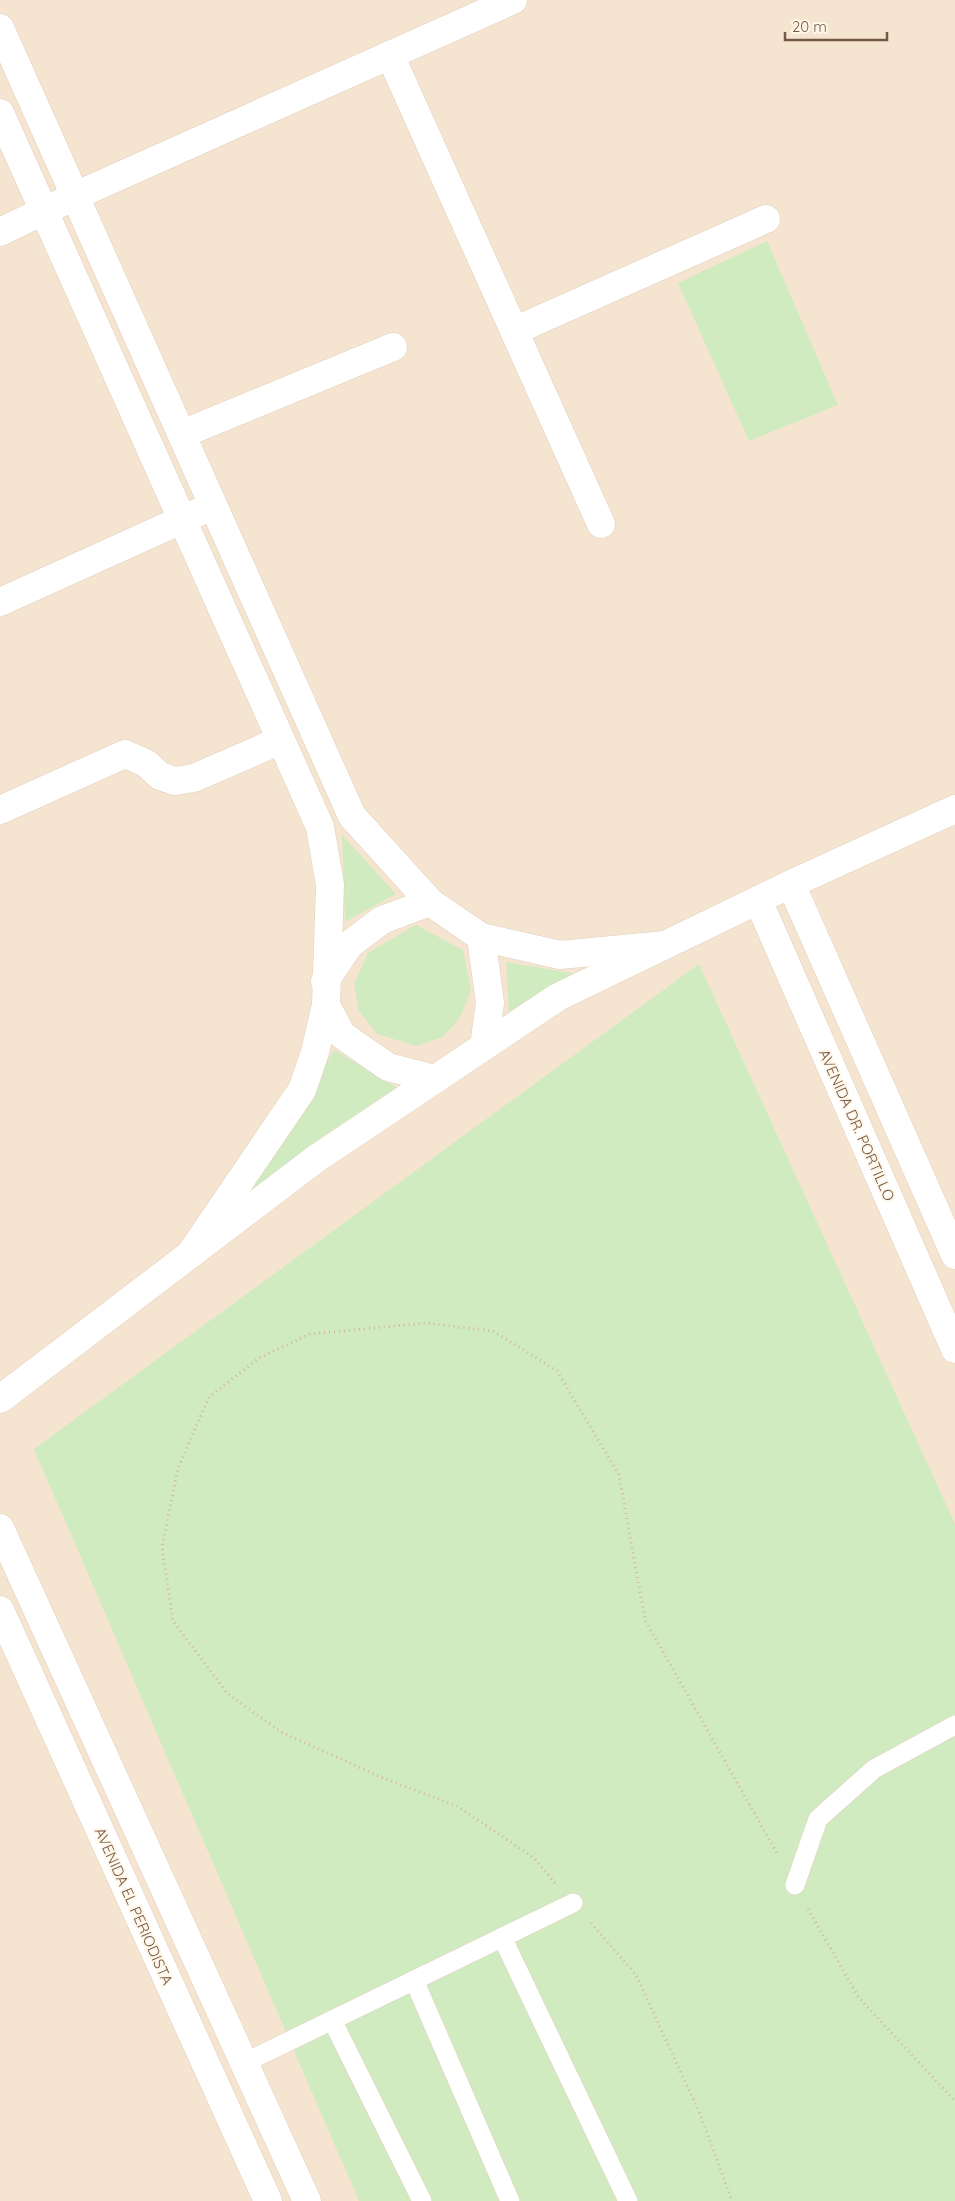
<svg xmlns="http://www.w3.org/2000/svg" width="955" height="2201" font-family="Quicksand,sans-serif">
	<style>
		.residential { fill: #f5e5d0 }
		.green { fill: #d0ebc0 }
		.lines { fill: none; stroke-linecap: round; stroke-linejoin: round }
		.service-casing { stroke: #e2cfbd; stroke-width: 20 }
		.minor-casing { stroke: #e2cfbd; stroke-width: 29 }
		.path { stroke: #d8b59c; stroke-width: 3; stroke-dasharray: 1 4; stroke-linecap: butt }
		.service { stroke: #fff; stroke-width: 19 }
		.minor { stroke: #fff; stroke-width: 28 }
		.labels { text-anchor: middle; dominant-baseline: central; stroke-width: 4; stroke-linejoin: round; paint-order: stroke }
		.street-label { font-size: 15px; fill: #755947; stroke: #fff7e9 }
	</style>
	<rect width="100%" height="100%" fill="#fdf3e2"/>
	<rect class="residential" x="0" y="0" width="955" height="2201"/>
	<g class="green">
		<polygon points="767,241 838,405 749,441 678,283"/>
		<polygon points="342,835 396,894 345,922"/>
		<polygon points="416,925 463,950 471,990 460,1017 443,1037 416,1046 377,1034 359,1011 354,984 368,953"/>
		<polygon points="506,962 577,974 509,1015"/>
		<polygon points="699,964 955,1524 955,2201 359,2201 34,1449"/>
		<polygon points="334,1050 399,1089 245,1201"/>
	</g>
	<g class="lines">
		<g class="service-casing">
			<g id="service">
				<polyline points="795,1885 818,1819 874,1769 955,1725"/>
				<polyline points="502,1937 628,2201"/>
				<polyline points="414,1980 510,2201"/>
				<polyline points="332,2020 422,2201"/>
				<polyline points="244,2063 573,1903"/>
			</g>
		</g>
		<g class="minor-casing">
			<g id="minor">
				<polyline points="0,28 352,816 430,902 481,937 560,955 665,945"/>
				<polyline points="390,55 601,524"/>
				<polyline points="0,113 320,827 330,885 326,1005 315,1052 302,1090 191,1253"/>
				<polyline points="0,232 75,196 513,0"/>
				<polyline points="514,331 766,219"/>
				<polyline points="182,434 393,347"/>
				<polyline points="0,602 199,512"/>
				<polyline points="0,810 125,754 146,763 160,776 175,781 194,778 281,740"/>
				<polyline points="791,884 955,1255"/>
				<polyline points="758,900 955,1349"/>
				<polyline points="481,937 490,1003 484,1046"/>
				<polyline points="325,981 350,944 382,920 430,902"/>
				<polyline points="326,1005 342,1035 388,1067 435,1079"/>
				<polyline points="0,1399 317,1158 558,997 791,884 955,809"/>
				<polyline points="0,1528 307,2201"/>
				<polyline points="0,1610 268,2201"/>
			</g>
		</g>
		<g class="path">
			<polyline points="555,1883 534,1858 457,1806 383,1778 281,1732 227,1693 173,1621 162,1547 178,1468 209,1397 259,1358 310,1334 426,1323 493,1331 557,1371 619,1475 645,1620 777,1853"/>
			<polyline points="808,1909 859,1998 955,2101"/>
			<polyline points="591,1923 636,1975 700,2114 732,2201"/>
		</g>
		<use href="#service" class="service"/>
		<use href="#minor" class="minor"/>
	</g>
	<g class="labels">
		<g class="street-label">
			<text transform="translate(857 1125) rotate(66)">AVENIDA DR. PORTILLO</text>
			<text transform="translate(134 1906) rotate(66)">AVENIDA EL PERIODISTA</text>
		</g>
	</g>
	<path d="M785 32v8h102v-8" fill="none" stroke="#755947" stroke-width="2.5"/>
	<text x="792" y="32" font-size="15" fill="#755947" stroke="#fff7e9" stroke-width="4" paint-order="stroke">20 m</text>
</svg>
